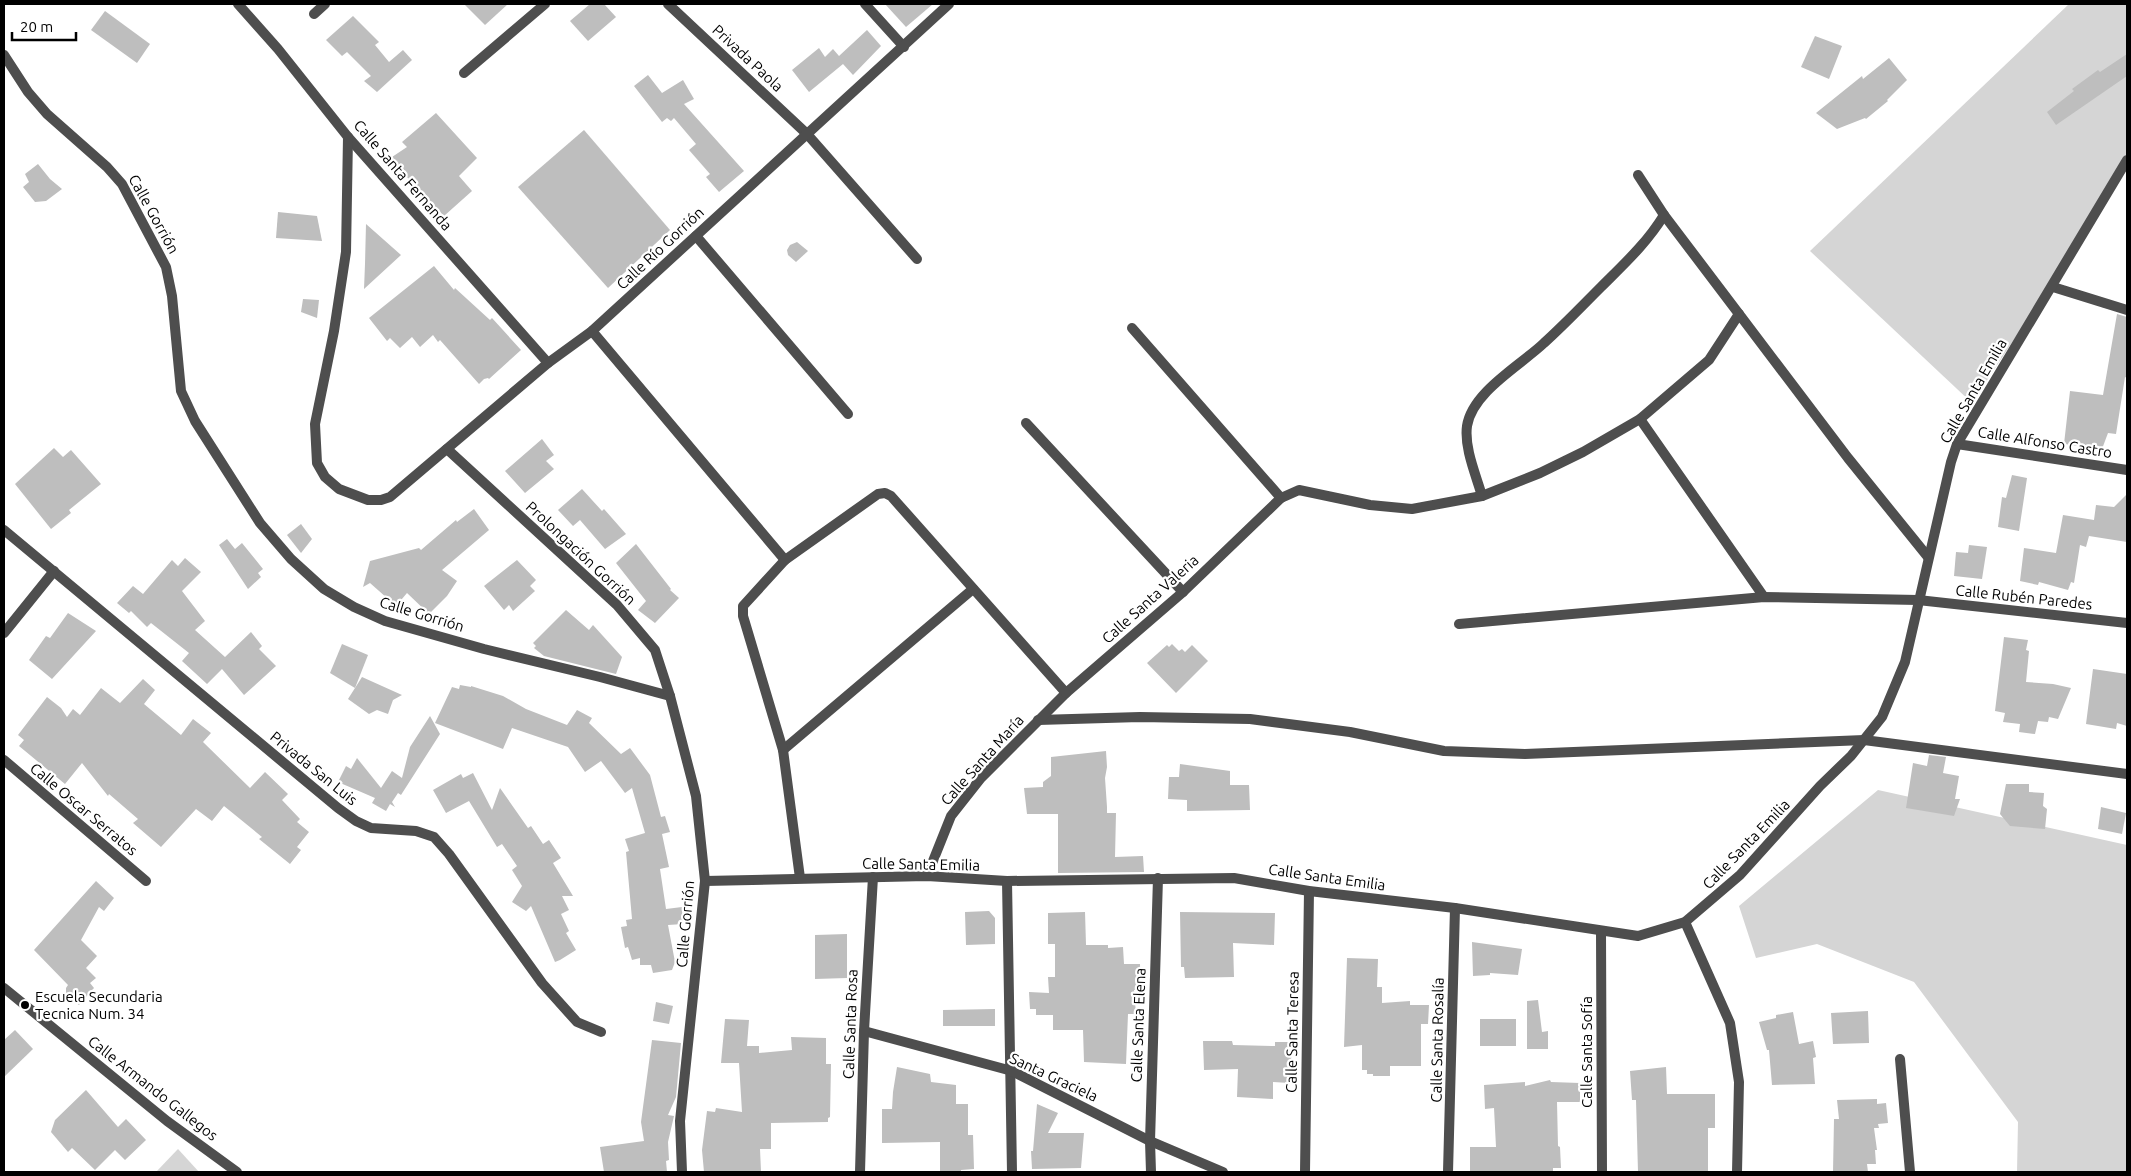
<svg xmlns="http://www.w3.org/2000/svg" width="2131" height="1176" font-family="Ubuntu,sans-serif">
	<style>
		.green { fill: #d5d5d5 }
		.building { fill: #bebebe }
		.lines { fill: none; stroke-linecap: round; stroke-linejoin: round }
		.street { stroke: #4e4e4e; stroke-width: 10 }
		.poi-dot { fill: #000; stroke: #fff; stroke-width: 2 }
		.labels { text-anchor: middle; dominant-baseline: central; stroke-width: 4.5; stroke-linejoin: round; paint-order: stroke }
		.street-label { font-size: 15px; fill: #000; stroke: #fff }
		.poi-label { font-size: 15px; fill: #000; stroke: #fff; text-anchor: start }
	</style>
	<rect width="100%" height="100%" fill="#fff"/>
	<g class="green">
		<polygon points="2069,4 2127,4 2127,153 2062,267 1972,403 1810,251"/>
		<polygon points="1878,790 2127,845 2127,1172 2017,1172 2018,1122 1914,982 1817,944 1756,958 1739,906"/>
		<polygon points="178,1149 199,1172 156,1172"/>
	</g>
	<g class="building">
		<polygon points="464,4 508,4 485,25"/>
		<polygon points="590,4 604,4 616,17 588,41 570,21"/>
		<polygon points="885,4 933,4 906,27"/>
		<polygon points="105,11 150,44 137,63 91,30"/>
		<polygon points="353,16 379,42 375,45 389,62 403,50 412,60 377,92 364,81 371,76 347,52 342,56 326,40"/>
		<polygon points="867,30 881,46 853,75 843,64 809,92 792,70 819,48 825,57 833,49 839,56"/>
		<polygon points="1815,36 1842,46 1829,79 1801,67"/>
		<polygon points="2127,54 2127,76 2056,125 2047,112 2074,91 2072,89 2098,70 2100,72"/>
		<polygon points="1889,58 1907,80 1887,100 1888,101 1866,119 1865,118 1837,129 1816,113 1862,76 1863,79"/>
		<polygon points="648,75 662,93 683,80 694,99 684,104 744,171 719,192 706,177 710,174 689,150 696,144 674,118 671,121 667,118 662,122 634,86"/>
		<polygon points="436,113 477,158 459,176 472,191 444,216 406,176 392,157 407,147 402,142"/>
		<polygon points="584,130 670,230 608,288 518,187"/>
		<polygon points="38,164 50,179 62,189 46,201 35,202 23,187 29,182 25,174"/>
		<polygon points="278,212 317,216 322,241 276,238"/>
		<polygon points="366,224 401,255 364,289 365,264"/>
		<polygon points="797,242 808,251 796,262 788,255 787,250 790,245"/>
		<polygon points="434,266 454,290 455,288 490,320 492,318 521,350 489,379 488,378 484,379 479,384 440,340 438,342 433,335 420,347 412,337 400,348 390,338 387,341 369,318"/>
		<polygon points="303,299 319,300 317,318 301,312"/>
		<polygon points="2117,314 2127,317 2127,378 2125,377 2116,434 2108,433 2102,449 2064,444 2070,391 2103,395"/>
		<polygon points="542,439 554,455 546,461 554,469 525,493 505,471"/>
		<polygon points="54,448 63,457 71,450 101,484 69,510 71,513 51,529 15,484"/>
		<polygon points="2012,475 2027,478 2019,531 1998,527 2002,497 2006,498"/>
		<polygon points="582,489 602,511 604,509 626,534 605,549 580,520 573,526 558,510"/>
		<polygon points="2127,494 2127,542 2089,536 2086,547 2080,545 2074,583 2071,582 2068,590 2039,582 2038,585 2020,581 2024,548 2056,553 2063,515 2094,520 2096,505 2114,507"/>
		<polygon points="474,509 489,530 442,570 457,581 447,596 429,614 407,593 396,606 370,583 363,587 370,561 419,548 421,550 456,520 457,522"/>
		<polygon points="301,524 312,539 301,553 287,535"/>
		<polygon points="227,539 235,549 242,543 263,569 258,573 261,577 248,589 219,545"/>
		<polygon points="636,544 671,589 670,590 679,598 655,623 638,610 646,601 616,563"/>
		<polygon points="1969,545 1987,547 1982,579 1954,576 1956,552 1968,553"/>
		<polygon points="185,558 201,572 182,591 205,621 195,630 225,657 251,632 262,646 259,649 276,666 244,695 222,669 207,684 182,661 189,653 151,623 147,627 131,611 129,613 117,603 133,586 143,594 172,560 178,566"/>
		<polygon points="517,560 536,580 530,586 535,591 513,611 509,605 504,610 484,586"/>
		<polygon points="566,610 589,630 593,625 622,657 616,674 544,656 534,648 536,646 533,643"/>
		<polygon points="68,613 96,631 52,679 29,660 46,636 50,638"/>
		<polygon points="2004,637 2028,640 2026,650 2029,651 2026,682 2053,684 2071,688 2058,719 2049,717 2048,722 2038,721 2035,734 2019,732 2020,724 2003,722 2005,713 1995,711"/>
		<polygon points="342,644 368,655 355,688 330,673"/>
		<polygon points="1172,644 1179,651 1182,649 1185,652 1192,645 1208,661 1176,693 1147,663 1167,645 1169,647"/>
		<polygon points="2093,669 2127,674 2127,726 2117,723 2116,729 2086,724"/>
		<polygon points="362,677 402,695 393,700 388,714 377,710 369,714 348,699"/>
		<polygon points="143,679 155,690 144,704 181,735 193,719 211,733 203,742 250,788 265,772 288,794 282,800 300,819 297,822 309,832 297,847 301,850 290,864 259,839 262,837 224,806 212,821 196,809 161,847 133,823 138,819 109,794 108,796 82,763 65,784 19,746 24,740 18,735 47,697 61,708 67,717 73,709 80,715 101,688 120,703"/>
		<polygon points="460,685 471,687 471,686 503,696 526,709 567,725 577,710 592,718 589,723 621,754 630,748 650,775 661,817 665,816 670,832 662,834 669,867 660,869 666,909 682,907 683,924 668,925 675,962 672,970 653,973 651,965 640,965 640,958 632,960 628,947 625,948 621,927 627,926 626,920 632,919 626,852 629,851 625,839 645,833 632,788 625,793 601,761 585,772 568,747 512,728 503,749 435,723 452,687 459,689"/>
		<polygon points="430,716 440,734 401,795 398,793 392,802 395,807 390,804 386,811 372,803 375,798 338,782 346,766 351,769 357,758 381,788 392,771 402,778 410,747"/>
		<polygon points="1106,751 1107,767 1105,778 1107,807 1107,813 1116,813 1115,857 1143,856 1144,872 1058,873 1058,814 1027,814 1024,788 1043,787 1043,782 1051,776 1051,757"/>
		<polygon points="1929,755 1946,757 1943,773 1959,776 1955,799 1960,799 1954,816 1906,808 1913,763 1927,766"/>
		<polygon points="1180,764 1230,771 1230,785 1249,785 1250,810 1187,811 1187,800 1168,799 1169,777 1179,777"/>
		<polygon points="473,773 492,810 500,788 528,828 531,826 543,844 549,840 561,858 553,863 573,896 562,896 569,910 561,914 569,931 566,933 576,950 560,960 555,962 531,906 526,911 512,902 522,886 512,870 517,866 502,844 497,847 469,801 446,813 433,790 461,774 463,778"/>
		<polygon points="2006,784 2029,784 2029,792 2044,793 2043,806 2047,809 2045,829 2010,826 2000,814"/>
		<polygon points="2101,807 2126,813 2122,834 2098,829"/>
		<polygon points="96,881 114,898 104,911 99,907 81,940 97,956 86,968 96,978 90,983 94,988 79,1005 66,995 66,988 68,985 34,950"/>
		<polygon points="989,911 995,918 995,944 966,945 965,912"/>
		<polygon points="1085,912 1086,945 1108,945 1108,948 1123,947 1124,964 1140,964 1141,990 1134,990 1136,1014 1128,1014 1126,1064 1084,1062 1083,1030 1053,1030 1053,1015 1036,1015 1036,1009 1030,1009 1029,992 1049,993 1048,977 1055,977 1055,944 1048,944 1048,913"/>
		<polygon points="1180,912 1275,913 1274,945 1233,943 1234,977 1185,978 1184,967 1181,967"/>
		<polygon points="847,934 847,978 815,979 815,935"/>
		<polygon points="1472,942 1522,949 1518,975 1490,973 1490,975 1473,976"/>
		<polygon points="1347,958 1378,959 1377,987 1382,987 1382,1003 1410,1001 1410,1005 1429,1005 1428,1024 1421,1024 1421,1066 1390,1066 1390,1076 1373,1076 1373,1074 1367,1074 1367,1070 1362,1070 1362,1045 1344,1047"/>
		<polygon points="1538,1000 1542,1032 1548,1031 1548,1049 1527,1049 1527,1001"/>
		<polygon points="656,1002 673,1006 669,1024 653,1021"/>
		<polygon points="995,1009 995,1026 943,1026 943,1010"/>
		<polygon points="1868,1011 1869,1043 1833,1044 1831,1013"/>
		<polygon points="1793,1012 1799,1044 1813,1041 1816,1057 1813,1058 1815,1084 1772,1085 1769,1050 1767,1050 1759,1022 1776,1018 1776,1015"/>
		<polygon points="725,1019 749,1020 747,1046 759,1046 759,1053 792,1050 791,1037 826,1038 826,1064 831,1064 830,1117 828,1118 828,1122 771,1123 771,1149 760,1149 761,1172 704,1172 702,1150 707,1111 715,1112 716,1108 742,1112 739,1063 721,1063"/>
		<rect x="1480" y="1019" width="36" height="27"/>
		<polygon points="15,1030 33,1049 4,1077 4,1040"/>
		<polygon points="652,1040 681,1043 676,1097 668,1115 674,1116 668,1142 669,1160 666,1161 667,1172 604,1172 600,1147 644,1141 641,1122"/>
		<polygon points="1203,1041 1232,1041 1233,1045 1275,1046 1275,1042 1292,1042 1290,1083 1273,1082 1273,1099 1237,1097 1238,1069 1204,1070"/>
		<polygon points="897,1067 930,1074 931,1082 956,1085 956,1104 968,1104 968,1135 973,1135 974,1169 961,1170 961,1172 940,1172 940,1142 882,1143 882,1109 892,1109 893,1092"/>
		<polygon points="1666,1067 1667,1094 1715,1094 1715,1128 1708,1128 1708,1172 1638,1172 1636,1100 1632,1100 1630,1071"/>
		<polygon points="1550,1080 1551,1082 1580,1083 1580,1102 1557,1102 1558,1146 1560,1147 1561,1168 1553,1168 1553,1172 1470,1172 1470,1147 1496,1147 1494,1108 1485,1109 1484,1085 1525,1082 1525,1086"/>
		<polygon points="86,1090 118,1127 126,1119 146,1140 125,1160 115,1150 95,1170 72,1148 68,1152 51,1132 55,1120"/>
		<polygon points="1877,1099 1877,1104 1886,1103 1888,1123 1878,1124 1879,1128 1874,1128 1877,1150 1875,1150 1876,1164 1867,1164 1868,1172 1833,1172 1834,1119 1839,1119 1837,1100"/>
		<polygon points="1037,1104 1058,1113 1048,1133 1084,1133 1081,1168 1032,1169 1031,1151 1033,1151"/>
	</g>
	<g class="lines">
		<g class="street">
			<polyline points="238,4 278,49 348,137 548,363"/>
			<polyline points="668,4 807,134 917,259"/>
			<polyline points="865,4 904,47"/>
			<polyline points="314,14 325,4"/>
			<polyline points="4,55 28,92 47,114 107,167 122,184 166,267 172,296 181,391 195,421 260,523 291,559 324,589 354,607 385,621 484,649 600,677 670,696"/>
			<polyline points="464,73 545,4"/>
			<polyline points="348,137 346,252 334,331 315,424 317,463 325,477 339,489 368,500 381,500 390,497 548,363 592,331 949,4"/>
			<polyline points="1664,215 1739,314"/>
			<polyline points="696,236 848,414"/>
			<polyline points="2053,287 2127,310"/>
			<polyline points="1132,328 1281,498"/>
			<polyline points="592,331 785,560"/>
			<polyline points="1640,419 1764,597"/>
			<polyline points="1026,423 1183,592"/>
			<polyline points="1957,444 2127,470"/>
			<polyline points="447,449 617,605 655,650 670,696 696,796 705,881 680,1121 682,1172"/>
			<path d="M1482 496C1476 475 1464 448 1467 426 1472 392 1521 365 1544 343 1564 325 1582 306 1601 287 1624 264 1647 243 1664 215L1638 175"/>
			<polyline points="4,530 338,808 356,821 371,828 416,831 434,837 449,854 542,983 577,1022 601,1032"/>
			<polyline points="1459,624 1764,597 1918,600 2127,623"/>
			<polyline points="4,633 54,571"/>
			<polyline points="1038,720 1140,717 1250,719 1350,732 1444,751 1525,754 1864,740 2127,774"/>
			<polyline points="783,750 973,589"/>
			<polyline points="4,760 146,881"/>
			<polyline points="927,876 951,816 981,778 1066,693 1183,592 1281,498 1299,490 1370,505 1412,509 1482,496 1540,473 1583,452 1640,419 1709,360 1739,314 1848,458 1928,557"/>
			<polyline points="800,878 783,750 743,616 743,606 785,560 878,494 885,493 891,496 1066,693"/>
			<polyline points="705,881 927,876 1007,881 1234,878 1309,891 1455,908 1638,936 1685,922 1740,875 1820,786 1851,756 1882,717 1905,662 1951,462 1957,444 2127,160"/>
			<polyline points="1007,881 1012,1172"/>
			<polyline points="1685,922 1730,1023 1739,1082 1737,1172"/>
			<polyline points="1601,932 1602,1172"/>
			<polyline points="4,988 167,1121 237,1172"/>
			<polyline points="864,1031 1012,1071 1150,1141 1223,1172"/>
			<polyline points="1900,1059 1910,1172"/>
			<polyline points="860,1172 864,1031 873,877"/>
			<polyline points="1151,1172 1150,1141 1158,878"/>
			<polyline points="1305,1172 1309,891"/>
			<polyline points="1448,1172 1455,908"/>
		</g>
	</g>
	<circle class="poi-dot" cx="25" cy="1005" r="5"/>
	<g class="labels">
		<g class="street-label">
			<text transform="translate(748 58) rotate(43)">Privada Paola</text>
			<text transform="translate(403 175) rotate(49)">Calle Santa Fernanda</text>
			<text transform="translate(154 214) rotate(61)">Calle Gorrión</text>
			<text transform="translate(660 248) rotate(-43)">Calle Río Gorrión</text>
			<text transform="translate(1973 391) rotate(-60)">Calle Santa Emilia</text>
			<text transform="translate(2045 442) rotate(9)">Calle Alfonso Castro</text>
			<text transform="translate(581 553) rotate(43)">Prolongación Gorrión</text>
			<text transform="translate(2024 597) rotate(6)">Calle Rubén Paredes</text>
			<text transform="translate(1150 599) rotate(-42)">Calle Santa Valeria</text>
			<text transform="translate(422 614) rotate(17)">Calle Gorrión</text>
			<text transform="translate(982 760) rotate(-48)">Calle Santa María</text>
			<text transform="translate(314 768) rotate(39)">Privada San Luis</text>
			<text transform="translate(84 809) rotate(40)">Calle Oscar Serratos</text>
			<text transform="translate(1746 844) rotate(-46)">Calle Santa Emilia</text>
			<text transform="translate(921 864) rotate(1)">Calle Santa Emilia</text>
			<text transform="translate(1327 877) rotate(8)">Calle Santa Emilia</text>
			<text transform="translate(685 924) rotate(-85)">Calle Gorrión</text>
			<text transform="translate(850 1024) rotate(-88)">Calle Santa Rosa</text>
			<text transform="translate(1138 1025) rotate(-88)">Calle Santa Elena</text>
			<text transform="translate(1292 1032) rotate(-89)">Calle Santa Teresa</text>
			<text transform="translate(1437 1040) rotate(-89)">Calle Santa Rosalía</text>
			<text transform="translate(1586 1052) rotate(-90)">Calle Santa Sofía</text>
			<text transform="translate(1054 1077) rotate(25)">Santa Graciela</text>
			<text transform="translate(153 1088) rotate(38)">Calle Armando Gallegos</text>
		</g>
		<g class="poi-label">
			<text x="35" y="996">Escuela Secundaria<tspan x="35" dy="17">Tecnica Num. 34</tspan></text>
		</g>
	</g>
	<rect width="2131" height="1176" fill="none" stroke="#000000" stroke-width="10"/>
	<path d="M12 32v8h64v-8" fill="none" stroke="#000000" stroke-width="2.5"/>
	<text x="20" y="32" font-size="15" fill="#000000" stroke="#ffffff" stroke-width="4" paint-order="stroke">20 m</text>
</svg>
